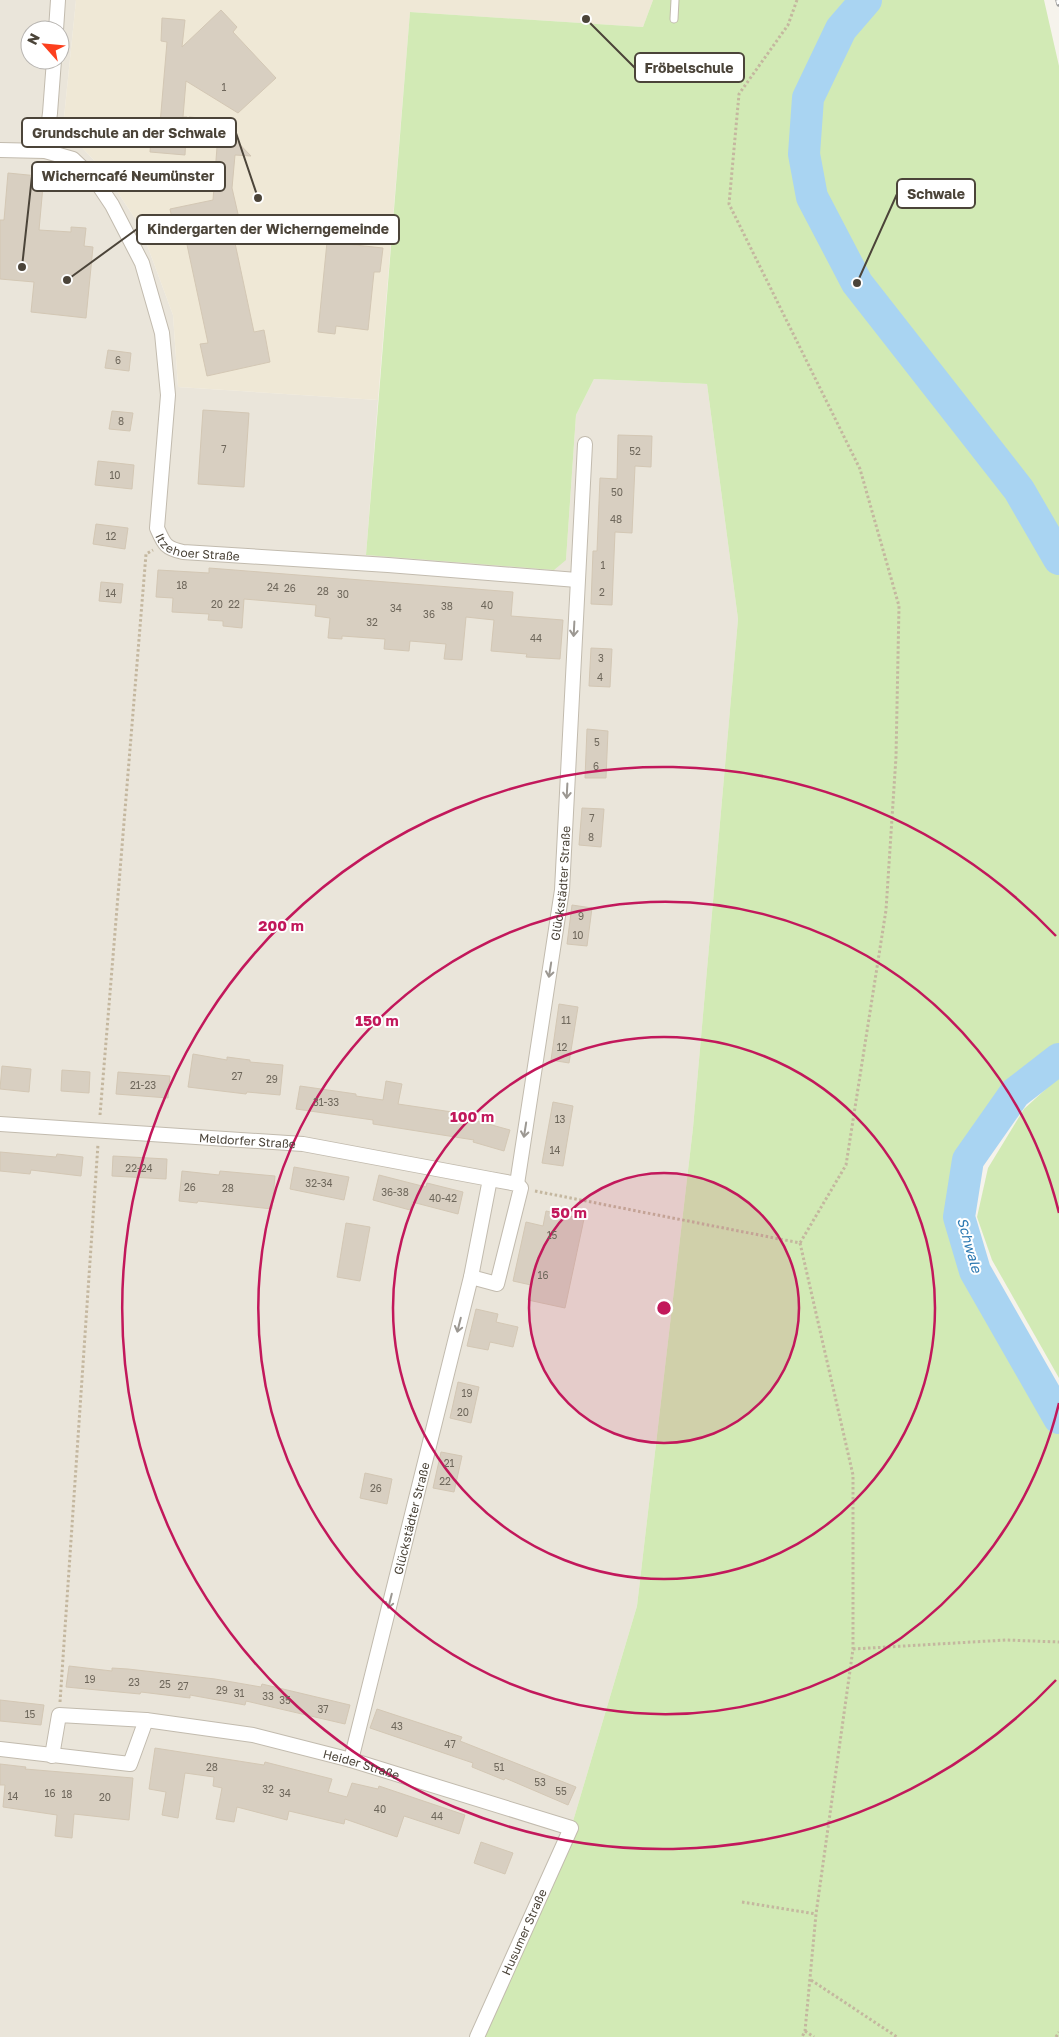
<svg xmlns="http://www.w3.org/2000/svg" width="1059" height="2037" font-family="'Golos Text',sans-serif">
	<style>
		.residential { fill: #eae5da; fill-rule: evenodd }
		.education { fill: #efe8d6 }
		.green { fill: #d2eab5 }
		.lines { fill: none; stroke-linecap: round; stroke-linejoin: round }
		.river { stroke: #a9d4f2; stroke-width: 32 }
		.building { fill: #d8cfc1; stroke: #d3c7b4 }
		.lane-casing { stroke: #c2bbae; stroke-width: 9 }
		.street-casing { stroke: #c2bbae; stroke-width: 16 }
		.path { stroke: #c4b79f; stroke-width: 3; stroke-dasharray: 2.5 2.5; stroke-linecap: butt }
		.lane { stroke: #fff; stroke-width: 7 }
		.street { stroke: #fff; stroke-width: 14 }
		.rail-casing { stroke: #9a9a9a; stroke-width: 5.5 }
		.rail { stroke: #fff; stroke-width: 4; stroke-dasharray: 11; stroke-linecap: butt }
		.oneway { stroke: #9c9892 }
		.ring { fill: none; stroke: #c2185b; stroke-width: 2.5 }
		.labels { text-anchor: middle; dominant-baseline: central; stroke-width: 4; stroke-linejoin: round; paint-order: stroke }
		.number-label { font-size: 10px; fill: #6e675b }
		.street-label { font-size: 12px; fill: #4b4439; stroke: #fff }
		.water-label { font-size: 14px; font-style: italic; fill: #2e7ab2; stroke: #fff }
		.centre { fill: #c2185b; stroke: #fff; stroke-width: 2.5 }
		.ring-label { font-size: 15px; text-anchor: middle; font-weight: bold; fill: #c2185b; stroke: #fff; stroke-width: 4; stroke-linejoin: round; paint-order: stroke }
		.leader { fill: none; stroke: #4b4439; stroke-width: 2 }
		.callout-dot { fill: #4b4439; stroke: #fff; stroke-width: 2 }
		.callout { fill: #fff; stroke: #4b4439; stroke-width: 2 }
		.callout-label { font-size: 14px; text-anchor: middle; font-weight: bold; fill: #4b4439 }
	</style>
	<rect width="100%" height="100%" fill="#f6f3ec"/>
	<path class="residential" d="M0 0H76L63 127 103 170 140 226 173 315 178 387 378 400 366 555 566 560 576 415 594 379 707 384 738 619 693 1128 637 1606 571 1828 477 2037H0ZM30 30H60V60H30Z"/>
	<polygon class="education" points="76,0 653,0 643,27 410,12 378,400 178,387 173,315 140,226 103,170 63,127"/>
	<g class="green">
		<polygon points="653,0 854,0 833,25 803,97 881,0 1044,0 1059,66 1059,1059 1015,1093 968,1160 959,1217 975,1271 1059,1418 1059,2037 477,2037 571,1828 637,1606 693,1128 738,619 707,384 594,379 576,415 566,560 554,570 366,555 410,12 643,27"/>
		<polygon points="1059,1077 1059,1378 992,1260 977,1217 988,1168 1024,1109"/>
	</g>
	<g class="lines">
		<g class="river">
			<polyline points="866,0 841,29 808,98 804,154 812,197 857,283 1019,490 1059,559"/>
			<polyline points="1059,1059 1015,1093 968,1160 959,1217 975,1271 1059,1418"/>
		</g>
	</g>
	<g class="building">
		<polygon points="221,10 237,27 233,32 276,78 238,113 186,81 183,117 187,117 185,155 150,152 152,124 160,124 167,42 161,41 162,18 185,20 182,47"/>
		<polygon points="189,117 235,121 226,130 251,156 235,155 232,188 241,227 232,229 254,332 264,330 270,362 207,376 200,344 208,343 186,240 177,242 170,209 213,200 217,147"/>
		<polygon points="8,173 38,176 37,185 43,186 39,230 71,232 71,227 86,228 84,246 93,247 86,318 31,312 34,282 0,279 0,220 4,220"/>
		<polygon points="327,242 383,248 380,272 374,272 368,330 336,326 335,334 318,332"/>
		<polygon points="108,350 131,353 129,371 105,368"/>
		<polygon points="203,410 249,413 244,487 198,484"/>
		<polygon points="112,411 133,413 130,431 109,429"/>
		<polygon points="618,435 652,436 651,467 635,466 632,533 615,532 612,605 591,604 593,551 597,551 600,478 617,479"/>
		<polygon points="98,461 134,465 132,489 95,485"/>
		<polygon points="96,524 128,528 125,549 93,544"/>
		<polygon points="209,568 513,592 511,616 563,620 560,659 526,657 527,654 491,651 494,620 466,617 462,660 444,659 446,644 410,641 409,651 384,649 385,639 342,636 342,639 328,638 330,618 315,616 316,605 244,599 242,628 223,626 223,621 208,620 209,614 172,612 173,598 156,597 158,570 209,573"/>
		<polygon points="101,582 123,584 121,603 99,601"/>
		<polygon points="591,648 612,649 610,687 589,686"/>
		<polygon points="587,729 608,731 606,778 585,778"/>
		<polygon points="582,808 604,809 601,847 579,845"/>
		<polygon points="572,905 592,908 587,946 567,944"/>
		<polygon points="559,1004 578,1007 569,1063 551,1060"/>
		<polygon points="193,1054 227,1060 227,1057 250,1060 250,1062 283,1065 280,1095 247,1092 246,1094 188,1087"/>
		<polygon points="2,1066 31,1069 29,1092 0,1089"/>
		<polygon points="62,1070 90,1072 89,1093 61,1091"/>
		<polygon points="118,1072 170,1076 168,1098 116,1094"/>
		<polygon points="386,1081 402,1084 398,1104 459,1113 459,1116 510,1130 504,1151 473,1142 474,1140 373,1124 373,1120 296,1109 300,1086 356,1094 356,1096 383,1100"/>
		<polygon points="553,1102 573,1106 563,1166 542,1163"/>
		<polygon points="0,1152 56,1157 57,1154 83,1157 81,1176 31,1170 30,1174 0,1171"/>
		<polygon points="113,1156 167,1159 166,1179 112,1176"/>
		<polygon points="294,1167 349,1177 344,1200 290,1189"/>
		<polygon points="182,1171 219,1175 220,1171 275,1176 272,1209 198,1201 197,1203 179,1201"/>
		<polygon points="379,1175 426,1187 427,1183 463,1192 458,1214 412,1202 410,1210 373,1200"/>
		<polygon points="546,1211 584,1219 565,1308 528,1300 531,1285 513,1281 526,1222 543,1226"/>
		<polygon points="346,1223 370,1227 360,1281 337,1277"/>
		<polygon points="476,1309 498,1314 496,1322 518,1327 513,1347 490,1342 488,1350 467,1346"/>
		<polygon points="458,1382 479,1387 471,1423 450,1418"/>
		<polygon points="441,1452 462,1456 454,1492 433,1488"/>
		<polygon points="365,1473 392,1479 387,1504 360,1498"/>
		<polygon points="69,1666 112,1671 112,1668 128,1669 215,1679 261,1687 262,1684 350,1705 345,1724 246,1701 245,1705 190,1695 190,1698 141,1692 140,1694 66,1687"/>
		<polygon points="0,1700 44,1705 41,1725 0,1721"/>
		<polygon points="377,1709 462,1737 460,1741 576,1787 568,1805 505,1778 504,1780 472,1767 473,1763 370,1728"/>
		<polygon points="155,1748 264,1765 265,1762 332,1779 328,1792 347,1797 352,1783 378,1789 379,1786 465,1815 459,1834 404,1816 397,1837 345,1819 344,1824 289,1811 287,1820 237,1807 234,1822 216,1819 222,1788 213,1786 214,1777 185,1773 178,1818 162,1815 166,1792 149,1789"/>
		<polygon points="0,1764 26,1767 25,1769 133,1778 129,1820 74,1814 72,1838 55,1836 57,1815 3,1807 5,1785 0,1785"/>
		<polygon points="481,1842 513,1853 505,1874 474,1863"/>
	</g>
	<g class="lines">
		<g class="lane-casing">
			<polyline id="lane" points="674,19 675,0"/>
		</g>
		<g class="street-casing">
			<g id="street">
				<polyline points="56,30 58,0"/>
				<path id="s1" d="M0 150 45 151 73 159 96 181 112 205 142 263 162 333 168 395 157 528C164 544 165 548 183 552L388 565 577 580"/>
				<polyline points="45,151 50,113 54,60"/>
				<path id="s2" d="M0 1124 303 1144 490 1179 517 1184 521 1188 497 1284 471 1277 490 1179"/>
				<path id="s3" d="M517 1184 562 890 585 444"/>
				<polyline points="0,1749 130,1764 146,1720"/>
				<path id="s4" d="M52 1756 59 1715 146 1720 253 1735 351 1760 571 1828 477 2037"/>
				<path id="s5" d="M351 1760 471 1277"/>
			</g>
		</g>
		<g class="path">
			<polyline points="797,0 788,25 739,94 729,204 860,469 899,606 896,757 886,910 846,1165 800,1243"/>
			<polyline points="100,1115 146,554 153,550"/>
			<polyline points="535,1191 800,1243 853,1475 853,1649 816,1914 805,2031 802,2037"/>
			<polyline points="853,1649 1006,1640 1059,1642"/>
			<polyline points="60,1702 98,1144"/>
			<polyline points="742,1902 816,1914"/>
			<polyline points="811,1980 897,2037"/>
			<polyline points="805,2031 814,2037"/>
			<polyline points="1056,2037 1059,2032"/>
		</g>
		<use href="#lane" class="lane"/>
		<use href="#street" class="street"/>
		<g class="rail-casing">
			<polyline id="rail" points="1058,0 1059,4"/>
		</g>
		<use href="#rail" class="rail"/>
	</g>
	<defs><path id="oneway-shaft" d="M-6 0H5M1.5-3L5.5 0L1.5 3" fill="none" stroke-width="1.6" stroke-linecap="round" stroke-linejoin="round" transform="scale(1.25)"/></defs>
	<g class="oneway">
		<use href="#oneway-shaft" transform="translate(574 629) rotate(93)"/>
		<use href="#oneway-shaft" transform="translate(567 791) rotate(93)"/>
		<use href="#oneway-shaft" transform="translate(550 970) rotate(99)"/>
		<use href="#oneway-shaft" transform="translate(525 1130) rotate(99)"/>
		<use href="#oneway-shaft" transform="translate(459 1325) rotate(104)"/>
		<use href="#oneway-shaft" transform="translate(390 1601) rotate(104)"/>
	</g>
	<circle cx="664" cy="1308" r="135" fill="#c2185b" fill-opacity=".12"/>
	<g class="ring">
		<circle cx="664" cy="1308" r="135"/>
		<circle cx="664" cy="1308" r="271"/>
		<path d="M1059 1403A406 406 0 1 1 1059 1213"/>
		<path d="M1056 1680A541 541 0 1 1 1056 936"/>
	</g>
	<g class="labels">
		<g class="number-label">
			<text x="224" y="87">1</text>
			<text x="118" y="360">6</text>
			<text x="121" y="421">8</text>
			<text x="224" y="449">7</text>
			<text x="635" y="451">52</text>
			<text x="115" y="475">10</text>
			<text x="617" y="492">50</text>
			<text x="616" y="519">48</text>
			<text x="111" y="536">12</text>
			<text x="603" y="565">1</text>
			<text x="182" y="585">18</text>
			<text x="273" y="587">24</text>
			<text x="290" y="588">26</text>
			<text x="323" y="591">28</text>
			<text x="602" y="592">2</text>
			<text x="111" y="593">14</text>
			<text x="343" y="594">30</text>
			<text x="217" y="604">20</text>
			<text x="234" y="604">22</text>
			<text x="487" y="605">40</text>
			<text x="447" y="606">38</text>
			<text x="396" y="608">34</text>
			<text x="429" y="614">36</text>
			<text x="372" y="622">32</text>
			<text x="536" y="638">44</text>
			<text x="601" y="658">3</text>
			<text x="600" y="677">4</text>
			<text x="597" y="742">5</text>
			<text x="596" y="766">6</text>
			<text x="592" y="818">7</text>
			<text x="591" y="837">8</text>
			<text x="581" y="916">9</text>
			<text x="578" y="935">10</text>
			<text x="566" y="1020">11</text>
			<text x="562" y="1047">12</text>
			<text x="237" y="1076">27</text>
			<text x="272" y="1079">29</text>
			<text x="143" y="1085">21-23</text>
			<text x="326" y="1102">31-33</text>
			<text x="560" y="1119">13</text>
			<text x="555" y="1150">14</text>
			<text x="139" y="1168">22-24</text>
			<text x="319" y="1183">32-34</text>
			<text x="190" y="1187">26</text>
			<text x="228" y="1188">28</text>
			<text x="395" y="1192">36-38</text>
			<text x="443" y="1198">40-42</text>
			<text x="552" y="1235">15</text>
			<text x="543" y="1275">16</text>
			<text x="467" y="1393">19</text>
			<text x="463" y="1412">20</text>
			<text x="449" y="1463">21</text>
			<text x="445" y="1481">22</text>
			<text x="376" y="1488">26</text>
			<text x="90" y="1679">19</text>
			<text x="134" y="1682">23</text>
			<text x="165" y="1684">25</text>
			<text x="183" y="1686">27</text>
			<text x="222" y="1690">29</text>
			<text x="239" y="1693">31</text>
			<text x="268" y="1696">33</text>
			<text x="285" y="1700">35</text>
			<text x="323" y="1709">37</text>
			<text x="30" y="1714">15</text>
			<text x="397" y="1726">43</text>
			<text x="450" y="1744">47</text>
			<text x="212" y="1767">28</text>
			<text x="499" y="1767">51</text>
			<text x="540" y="1782">53</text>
			<text x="268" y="1789">32</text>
			<text x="561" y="1791">55</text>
			<text x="50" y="1793">16</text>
			<text x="285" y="1793">34</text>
			<text x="67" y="1794">18</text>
			<text x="13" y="1796">14</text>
			<text x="105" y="1797">20</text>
			<text x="380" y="1809">40</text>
			<text x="437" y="1816">44</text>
		</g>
		<g class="street-label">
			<text stroke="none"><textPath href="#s1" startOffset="519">Itzehoer Straße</textPath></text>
			<text stroke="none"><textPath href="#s3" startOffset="304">Glückstädter Straße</textPath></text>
			<text stroke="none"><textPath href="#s2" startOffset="248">Meldorfer Straße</textPath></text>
			<text stroke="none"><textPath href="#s5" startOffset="249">Glückstädter Straße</textPath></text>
			<text stroke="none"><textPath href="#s4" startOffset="349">Heider Straße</textPath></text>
			<text transform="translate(524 1932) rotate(-66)">Husumer Straße</text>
		</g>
		<g class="water-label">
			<text transform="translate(970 1245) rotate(74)">Schwale</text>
		</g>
	</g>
	<circle cx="664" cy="1308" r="8" class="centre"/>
	<g class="ring-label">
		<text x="281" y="931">200 m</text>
		<text x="377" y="1026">150 m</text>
		<text x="472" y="1122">100 m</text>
		<text x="569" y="1218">50 m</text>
	</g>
	<path class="leader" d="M586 19L635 68M258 198L236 133M22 267L32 176M857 283L897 194M67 280L137 229"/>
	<g class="callout-dot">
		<circle cx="586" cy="19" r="5"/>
		<circle cx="258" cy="198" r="5"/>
		<circle cx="22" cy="267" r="5"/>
		<circle cx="857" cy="283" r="5"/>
		<circle cx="67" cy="280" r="5"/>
	</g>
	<g class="callout">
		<rect x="635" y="53" width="109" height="29" rx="5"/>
		<rect x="22" y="118" width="214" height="29" rx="5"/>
		<rect x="32" y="162" width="193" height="29" rx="5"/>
		<rect x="897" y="179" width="78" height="29" rx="5"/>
		<rect x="137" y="215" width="262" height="29" rx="5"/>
	</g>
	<g class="callout-label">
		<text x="689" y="73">Fröbelschule</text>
		<text x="129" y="138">Grundschule an der Schwale</text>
		<text x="128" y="181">Wicherncafé Neumünster</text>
		<text x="936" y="199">Schwale</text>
		<text x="268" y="234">Kindergarten der Wicherngemeinde</text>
	</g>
	<g transform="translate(45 45) rotate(297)"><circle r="24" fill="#ffffff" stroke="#b7b4b0"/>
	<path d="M0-4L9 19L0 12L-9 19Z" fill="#fc3f1d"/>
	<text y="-8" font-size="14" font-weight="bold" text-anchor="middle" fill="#4b4439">N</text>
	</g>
</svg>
